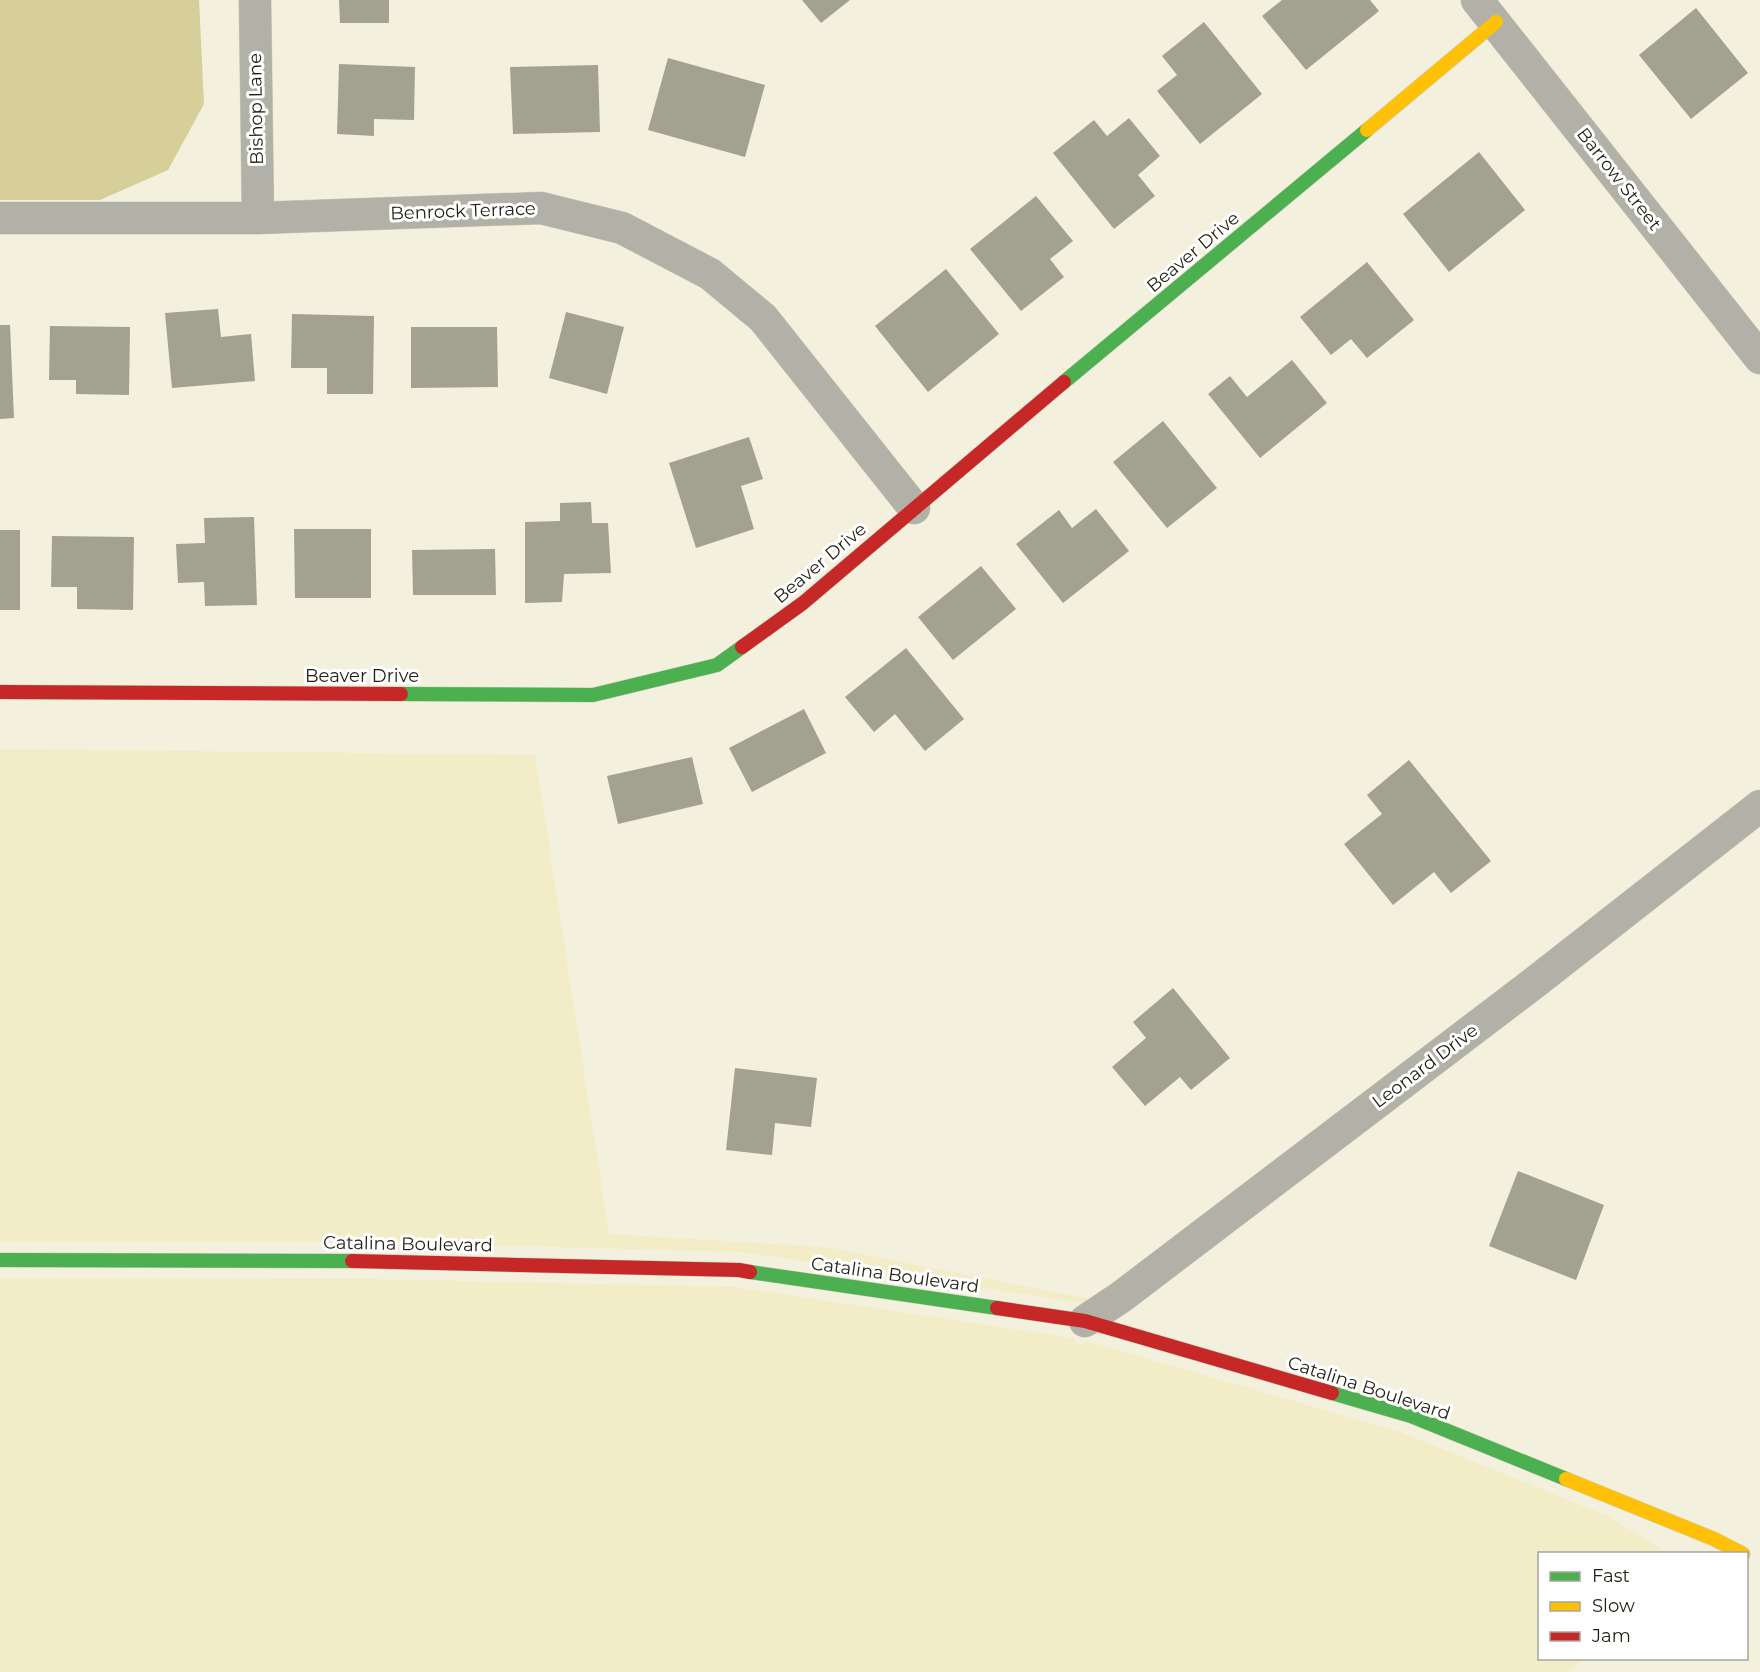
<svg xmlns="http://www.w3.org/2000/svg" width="1760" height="1672" font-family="Montserrat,sans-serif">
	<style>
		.green { fill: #f2edc6 }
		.forest { fill: #d6cf9a }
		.building { fill: #a3a192 }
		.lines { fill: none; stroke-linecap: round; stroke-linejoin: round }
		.street-casing { stroke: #d0cdbe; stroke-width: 33 }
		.fast-casing { stroke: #d0cdbe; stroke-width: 15 }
		.slow-casing { stroke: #d0cdbe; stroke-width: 15 }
		.jam-casing { stroke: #d0cdbe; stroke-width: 15 }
		.street { stroke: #b2b1a8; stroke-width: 32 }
		.fast { stroke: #4caf50; stroke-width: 14 }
		.slow { stroke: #ffc107; stroke-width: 14 }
		.jam { stroke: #c62828; stroke-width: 14 }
		.labels { text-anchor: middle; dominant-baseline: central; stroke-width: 6; stroke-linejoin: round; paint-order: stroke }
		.street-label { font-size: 18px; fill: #201f12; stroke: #fff }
	</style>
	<rect width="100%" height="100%" fill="#f3f0dd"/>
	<g class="green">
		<polygon points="0,749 535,755 609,1234 826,1247 1089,1299 1083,1303 742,1252 371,1242 0,1242"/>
		<polygon points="0,1278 367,1279 735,1287 1073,1338 1079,1346 1087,1341 1403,1433 1610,1517 1667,1553 1540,1554 1540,1658 1584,1659 1568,1672 0,1672"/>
	</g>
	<polygon class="forest" points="0,0 199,0 204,104 168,170 100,200 0,200"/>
	<g class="building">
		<polygon points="339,0 389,0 389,23 340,23"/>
		<polygon points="802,0 850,0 821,23"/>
		<polygon points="1282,0 1370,0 1379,11 1306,70 1262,16"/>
		<polygon points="1696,8 1748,73 1691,119 1639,55"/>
		<polygon points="1204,22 1262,94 1200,144 1157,91 1177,75 1162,56"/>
		<polygon points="668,58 765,85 745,157 648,130"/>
		<polygon points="339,64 415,67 414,120 374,119 374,136 337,134"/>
		<polygon points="598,65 600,132 513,134 510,67"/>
		<polygon points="1129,118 1160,156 1138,175 1155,196 1114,229 1053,153 1094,120 1107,136"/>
		<polygon points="1479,152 1525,210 1449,272 1403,214"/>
		<polygon points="1036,196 1073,241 1050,259 1064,277 1021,311 970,249"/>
		<polygon points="1367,262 1414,320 1367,358 1351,339 1331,355 1300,317"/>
		<polygon points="946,269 999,334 928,392 875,326"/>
		<polygon points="218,309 221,337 251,334 255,381 172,388 165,313"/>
		<polygon points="566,312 624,327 607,394 549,378"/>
		<polygon points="292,314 374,316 373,394 327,394 327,368 291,368"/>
		<polygon points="0,325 10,325 14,418 0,419"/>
		<polygon points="50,326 130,327 129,395 76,394 76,380 49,380"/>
		<polygon points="411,327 497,327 498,387 411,388"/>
		<polygon points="1292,360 1327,403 1260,458 1208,394 1230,376 1247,397"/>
		<polygon points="1163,421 1217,488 1167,528 1113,462"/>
		<polygon points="749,437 763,479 741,486 754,529 696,548 669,463"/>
		<polygon points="591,502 592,523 608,523 611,573 564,574 562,602 525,603 525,522 560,521 560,503"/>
		<polygon points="1096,509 1129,551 1063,603 1016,544 1059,510 1072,528"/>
		<polygon points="254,517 257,605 205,606 204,582 178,583 176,544 205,543 204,518"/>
		<polygon points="294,529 371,529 371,598 295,598"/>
		<rect x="0" y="530" width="20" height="80"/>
		<polygon points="52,536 134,537 133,610 77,609 77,587 51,587"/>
		<polygon points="495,549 496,595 413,595 412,550"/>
		<polygon points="981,566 1016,609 953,660 918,617"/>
		<polygon points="906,648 964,719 925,751 895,714 874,732 845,697"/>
		<polygon points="804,709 826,753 752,792 729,748"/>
		<polygon points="692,757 703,804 618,824 607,776"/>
		<polygon points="1409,760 1491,861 1451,893 1434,872 1393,905 1344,844 1382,814 1367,795"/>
		<polygon points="1173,988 1230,1058 1191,1090 1180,1077 1145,1106 1112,1067 1146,1038 1133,1022"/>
		<polygon points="735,1068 817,1078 811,1127 775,1123 772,1155 726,1150"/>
		<polygon points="1518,1171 1604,1205 1576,1280 1489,1246"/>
	</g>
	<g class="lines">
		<g class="street-casing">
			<g id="street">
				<polyline points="255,0 258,218"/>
				<polyline points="1477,0 1760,358"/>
				<polyline points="0,218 258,218 541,208 622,228 710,274 763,318 914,508"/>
				<polyline points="1085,1321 1121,1297 1534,983 1760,806"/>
			</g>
		</g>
		<g class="fast-casing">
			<g id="fast">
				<polyline points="1064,382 1367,130"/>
				<polyline points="401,694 593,695 717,665 742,647"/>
				<polyline points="0,1260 352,1261"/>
				<polyline points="750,1272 997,1308"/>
				<polyline points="1332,1393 1411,1416 1566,1479"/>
			</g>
		</g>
		<g class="slow-casing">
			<g id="slow">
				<polyline points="1367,130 1496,22"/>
				<polyline points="1566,1479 1714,1539 1743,1554"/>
			</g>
		</g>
		<g class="jam-casing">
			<g id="jam">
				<polyline points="742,647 803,603 1064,382"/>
				<polyline points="0,692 401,694"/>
				<polyline points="352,1261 739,1270 750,1272"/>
				<polyline points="997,1308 1085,1321 1332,1393"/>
			</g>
		</g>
		<use href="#street" class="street"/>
		<use href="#fast" class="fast"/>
		<use href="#slow" class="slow"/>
		<use href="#jam" class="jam"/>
	</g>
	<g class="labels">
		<g class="street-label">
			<text transform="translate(256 109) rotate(-91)">Bishop Lane</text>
			<text transform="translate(1619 179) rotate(52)">Barrow Street</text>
			<text transform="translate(463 211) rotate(-2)">Benrock Terrace</text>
			<text transform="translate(1193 252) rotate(-40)">Beaver Drive</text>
			<text transform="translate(820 563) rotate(-40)">Beaver Drive</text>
			<text x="362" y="676">Beaver Drive</text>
			<text transform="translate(1425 1066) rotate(-37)">Leonard Drive</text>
			<text transform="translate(408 1244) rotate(1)">Catalina Boulevard</text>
			<text transform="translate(895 1275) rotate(8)">Catalina Boulevard</text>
			<text transform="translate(1369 1388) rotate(18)">Catalina Boulevard</text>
		</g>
	</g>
	<rect x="1538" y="1552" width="210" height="108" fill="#ffffff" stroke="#a6a5a0" stroke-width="1.5"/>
	<rect x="1550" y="1572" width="30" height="9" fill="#4caf50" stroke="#a6a5a0" stroke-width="1.5"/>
	<text x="1592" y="1582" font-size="18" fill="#201f12">Fast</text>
	<rect x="1550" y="1602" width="30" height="9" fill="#ffc107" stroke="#a6a5a0" stroke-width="1.5"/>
	<text x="1592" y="1612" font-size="18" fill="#201f12">Slow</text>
	<rect x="1550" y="1632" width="30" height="9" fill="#c62828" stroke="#a6a5a0" stroke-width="1.5"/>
	<text x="1592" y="1642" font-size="18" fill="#201f12">Jam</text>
</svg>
